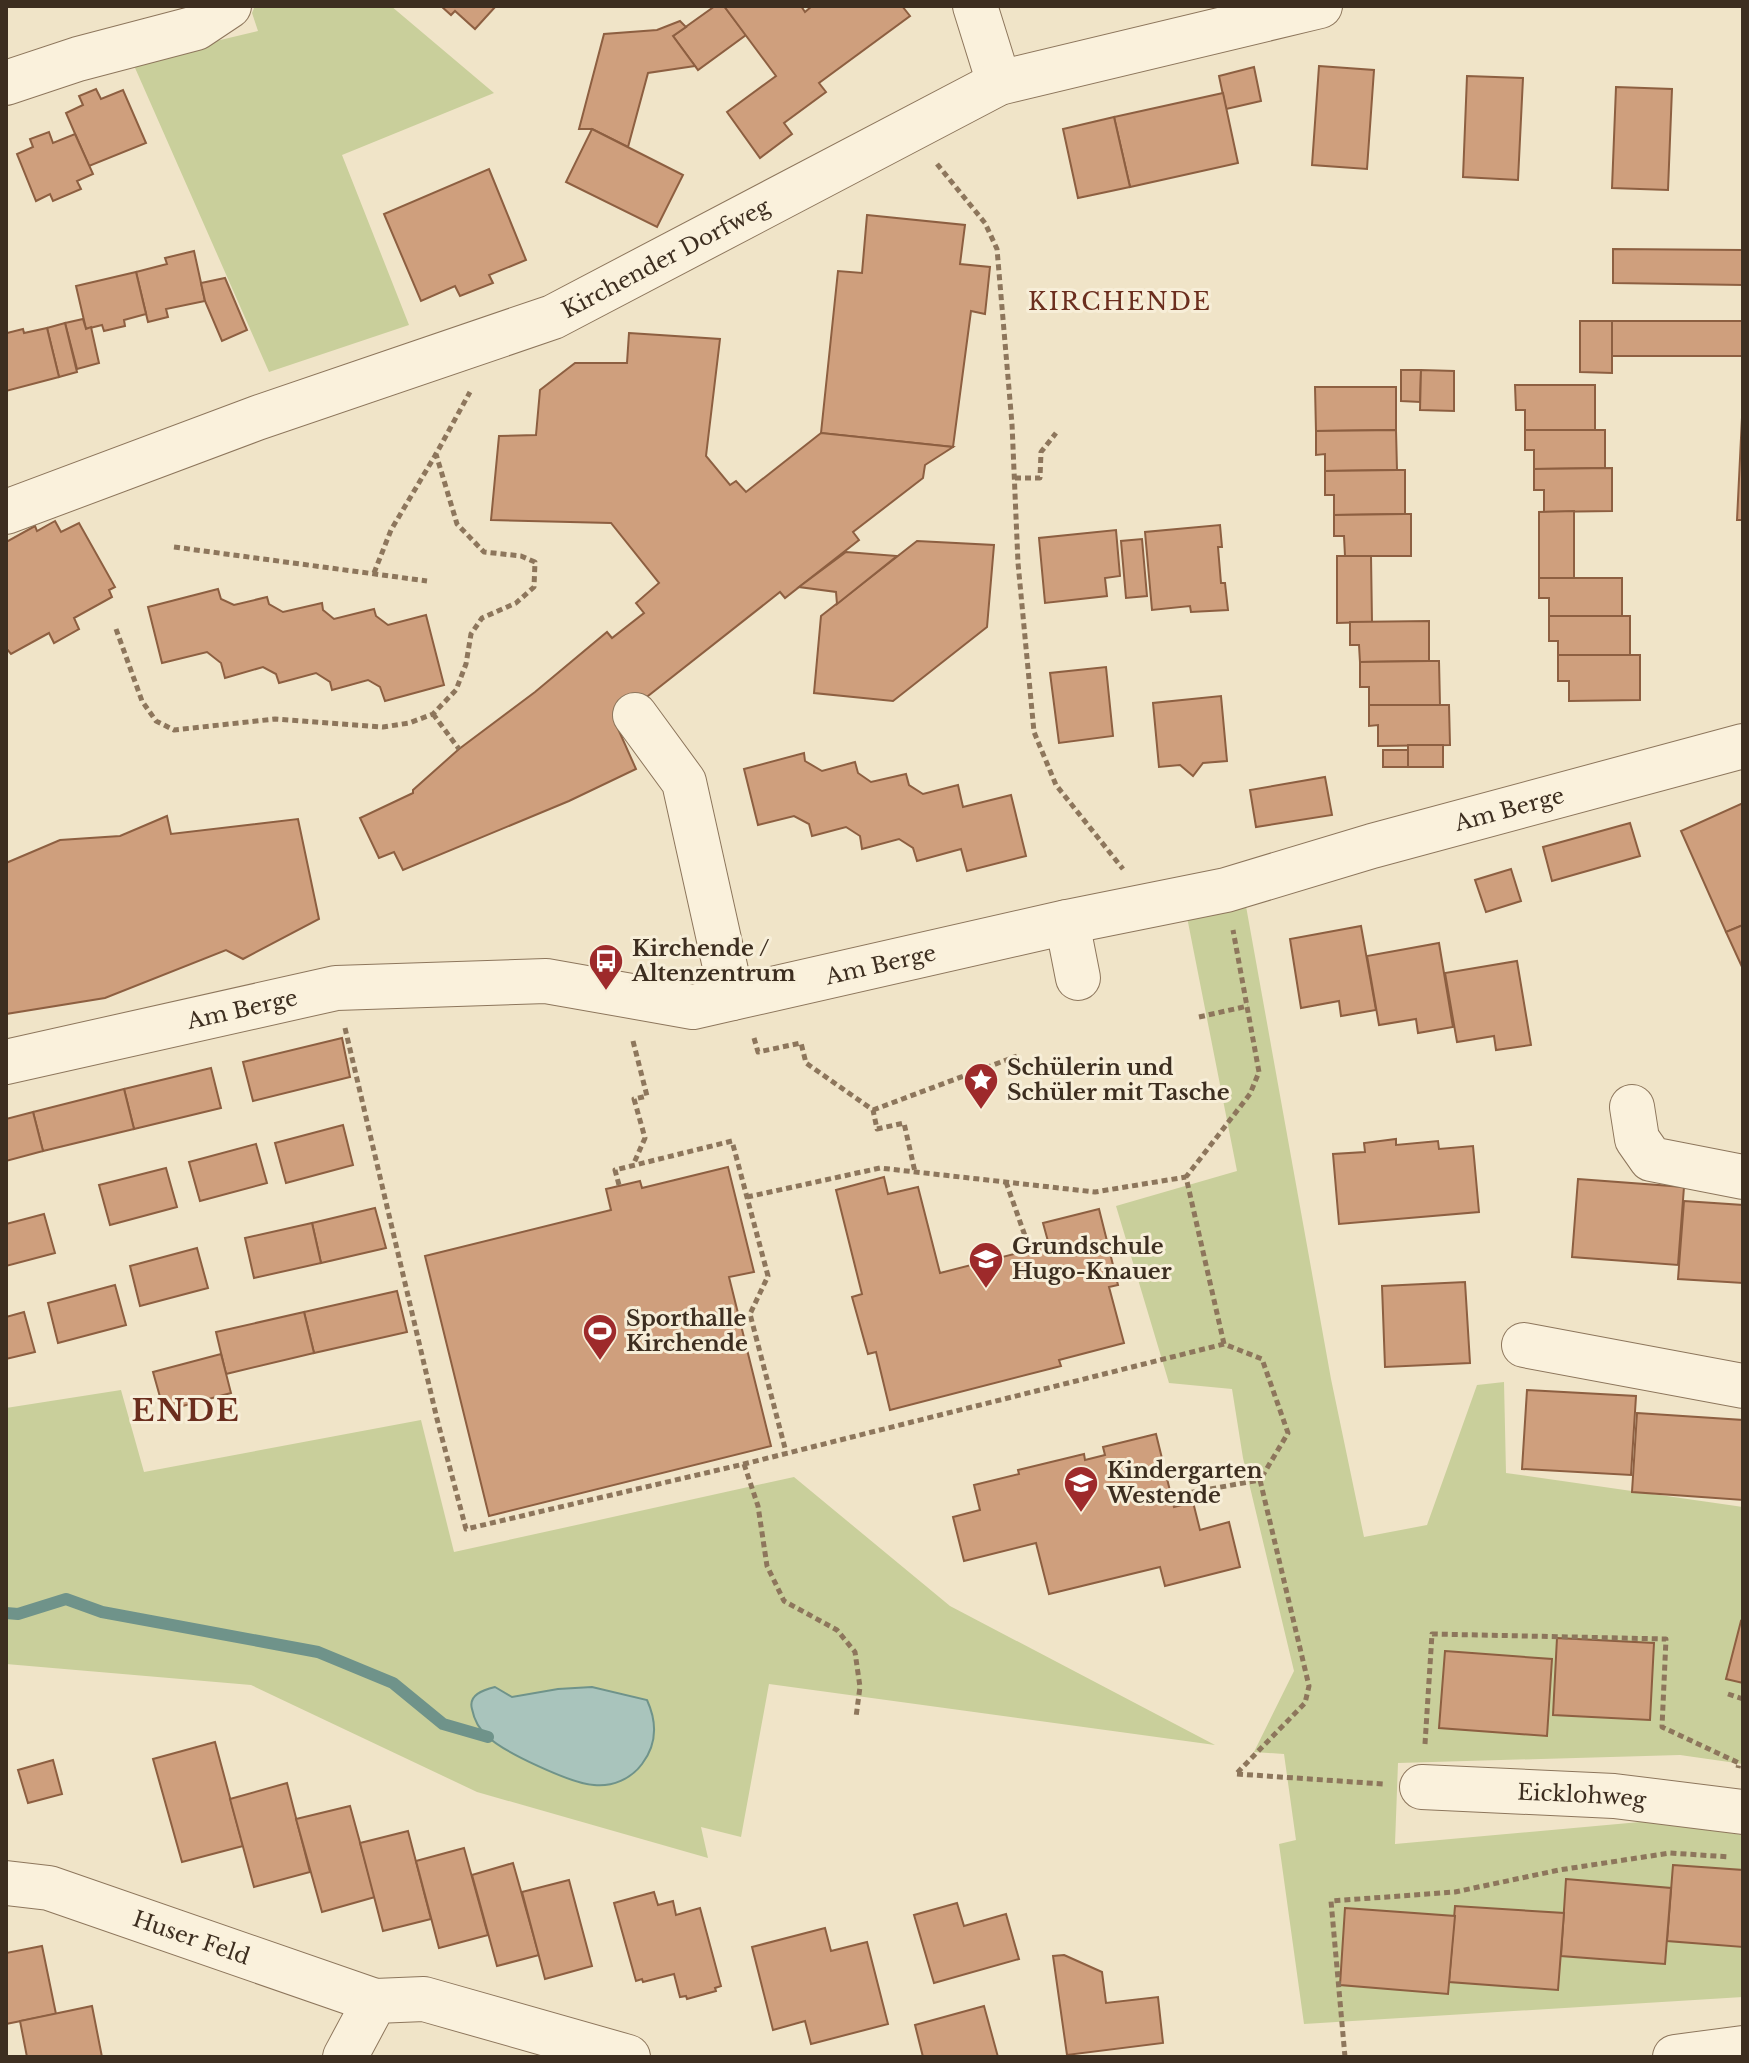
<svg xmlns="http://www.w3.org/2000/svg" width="1749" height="2063" font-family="'Libre Baskerville',serif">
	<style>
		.green { fill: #c9cf9b }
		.water { fill: #a9c4bc; stroke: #6f938a; stroke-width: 2 }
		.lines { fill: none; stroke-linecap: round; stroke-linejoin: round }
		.stream { stroke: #6f938a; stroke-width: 12 }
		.building { fill: #cf9f7d; stroke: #8d5f41; stroke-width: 2 }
		.minor-casing { stroke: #8d765c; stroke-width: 46 }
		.path { stroke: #8d765c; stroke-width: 5; stroke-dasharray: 6 4; stroke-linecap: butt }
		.minor { stroke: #faf1dc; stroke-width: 44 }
		.labels { text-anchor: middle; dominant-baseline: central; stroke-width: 6; stroke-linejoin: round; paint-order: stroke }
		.street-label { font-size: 22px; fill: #3d2e20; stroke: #f7eed8 }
		.poi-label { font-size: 22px; font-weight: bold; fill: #3d2e20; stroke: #f7eed8; text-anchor: start }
		.neighbourhood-label { font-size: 24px; letter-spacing: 2px; fill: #6b2e1e; stroke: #f7eed8 }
		.district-label { font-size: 30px; font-weight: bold; letter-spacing: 2px; fill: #6b2e1e; stroke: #f7eed8 }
	</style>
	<rect width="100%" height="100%" fill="#f0e4c8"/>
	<g class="green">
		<polygon points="255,6 391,6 494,93 342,155 409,325 269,372 132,61 258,31 252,13"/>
		<polygon points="1244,895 1331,1379 1364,1537 1427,1525 1477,1385 1504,1382 1506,1473 1743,1507 1743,1764 1680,1755 1398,1763 1395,1844 1651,1821 1743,1835 1743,1997 1304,2024 1279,1844 1296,1840 1284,1754 1254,1752 1294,1671 1243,1458 1232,1389 1169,1383 1116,1206 1237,1171 1186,912"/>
		<polygon points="121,1390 144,1472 421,1420 454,1552 794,1477 950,1606 1215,1745 769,1684 741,1837 701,1827 708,1858 477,1792 251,1685 6,1664 6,1408"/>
	</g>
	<path class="water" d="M495 1687 512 1697 558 1689 592 1687 647 1700C657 1722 658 1743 642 1764 631 1779 612 1787 594 1785 572 1784 503 1752 487 1736 479 1729 474 1719 472 1709 468 1695 483 1690 495 1687Z"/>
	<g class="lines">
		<polyline class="stream" points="6,1613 18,1614 66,1599 102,1612 318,1652 393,1683 443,1724 488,1737"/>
	</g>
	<g class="building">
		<polygon points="441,6 496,6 475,29 455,11 451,15"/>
		<polygon points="715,6 724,6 746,35 698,70 673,36"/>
		<polygon points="724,6 801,6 805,12 812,6 902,6 910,16 819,83 826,92 784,123 792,134 760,158 727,112 776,76"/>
		<polygon points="680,21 686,27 673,36 695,66 648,73 628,147 592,129 579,129 604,34 657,30"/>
		<polygon points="1319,66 1374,70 1367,169 1312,165"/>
		<polygon points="1254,67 1261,101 1226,109 1219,76"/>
		<polygon points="1467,76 1523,78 1518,180 1463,177"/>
		<polygon points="1616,87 1672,89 1668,190 1612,188"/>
		<polygon points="96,89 101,99 123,90 146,143 89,166 66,113 83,105 79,96"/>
		<polygon points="1223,93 1238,163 1130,187 1114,117"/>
		<polygon points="1114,117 1130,187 1078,198 1063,129"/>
		<polygon points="592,129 683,175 657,227 566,182"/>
		<polygon points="49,132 53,143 75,134 93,174 77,181 81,189 53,201 50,194 36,201 17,154 33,147 30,139"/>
		<polygon points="489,169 526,260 489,275 493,283 460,296 455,286 421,301 384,214"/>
		<polygon points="867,215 965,225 960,264 990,267 985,314 971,311 953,447 821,433 838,271 862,273"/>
		<polygon points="1613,249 1743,250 1743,285 1613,283"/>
		<polygon points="194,251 205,301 166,309 168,317 148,322 136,272 167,264 165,258"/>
		<polygon points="136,272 146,314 124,320 125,326 104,331 102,325 86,329 76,286"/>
		<polygon points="225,278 247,330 222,341 205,301 201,283"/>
		<polygon points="83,319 86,329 91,327 99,363 77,369 65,323"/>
		<polygon points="1580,321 1612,321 1612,373 1580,372"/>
		<rect x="1612" y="321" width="131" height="35"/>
		<polygon points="65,323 77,372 59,377 47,328"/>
		<polygon points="47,328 59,377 6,391 7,333 23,329 24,333"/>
		<polygon points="629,333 720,339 706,456 730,485 736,481 746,492 821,433 953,447 925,465 923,478 853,532 859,540 785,598 780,592 615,722 636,769 569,801 403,870 394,852 379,858 360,818 413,793 413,790 459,749 535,692 607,632 612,638 644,613 636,603 659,583 611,523 491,520 499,436 536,435 540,390 575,363 627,363"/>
		<polygon points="1401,370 1421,370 1420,402 1401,401"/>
		<polygon points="1421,370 1454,371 1454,411 1420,410"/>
		<polygon points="1515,385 1595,385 1595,430 1525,430 1525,410 1516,410"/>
		<polygon points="1315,387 1396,387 1396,430 1316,431"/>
		<polygon points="1743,397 1743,520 1737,520"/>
		<polygon points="1396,430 1397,470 1325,471 1325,454 1316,455 1316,431"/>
		<polygon points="1525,430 1605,430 1605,468 1534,469 1534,450 1525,450"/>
		<polygon points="1612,468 1612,511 1544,512 1544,490 1534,490 1534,469"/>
		<polygon points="1397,470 1405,470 1405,514 1334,515 1334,495 1325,495 1325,471"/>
		<polygon points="1574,511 1574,578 1539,578 1539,512"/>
		<polygon points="1405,514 1411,514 1411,556 1345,556 1344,536 1334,536 1334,515"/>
		<polygon points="55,521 61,532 79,523 115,587 109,590 112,597 74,618 79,629 54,643 49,633 11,654 6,648 6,542 35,526 37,531"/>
		<polygon points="1220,525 1222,547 1218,547 1221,583 1225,583 1228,610 1191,612 1190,606 1152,610 1145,532"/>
		<polygon points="1116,530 1120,576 1105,578 1107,596 1045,603 1039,538"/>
		<polygon points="1142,539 1147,596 1126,598 1121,541"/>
		<polygon points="917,541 994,545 987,627 893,701 814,693 821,616"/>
		<polygon points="846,552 897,556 837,604 836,592 799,587"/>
		<polygon points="1337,556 1371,556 1372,622 1337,623"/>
		<polygon points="1539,578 1622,578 1622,616 1549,616 1549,598 1539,598"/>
		<polygon points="218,589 221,599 234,605 267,597 269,604 283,612 322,603 323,610 334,619 374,609 376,616 388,625 426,615 444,685 385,701 380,687 368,680 332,690 330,682 316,673 279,683 276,674 263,667 225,678 221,663 207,652 162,663 148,607"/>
		<polygon points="1549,616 1630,616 1630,655 1558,655 1558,641 1549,641"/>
		<polygon points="1429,621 1429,661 1360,662 1359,645 1350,645 1350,622"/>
		<polygon points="1558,655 1640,655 1640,700 1569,701 1569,681 1558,681"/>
		<polygon points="1429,661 1439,661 1440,705 1369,705 1369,687 1360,687 1360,662"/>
		<polygon points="1106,667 1113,736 1059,743 1050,673"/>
		<polygon points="1221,696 1227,761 1203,763 1193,776 1180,765 1159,767 1153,703"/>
		<polygon points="1369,705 1449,705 1450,745 1378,746 1378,725 1369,726"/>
		<rect x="1408" y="745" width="35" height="22"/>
		<rect x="1383" y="750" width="25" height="17"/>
		<polygon points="804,753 805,761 822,771 855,762 858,773 871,782 906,774 909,785 923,794 958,785 963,807 1011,795 1026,856 967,871 961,849 917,861 913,848 899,839 862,849 860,836 846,827 812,836 809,824 794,816 758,825 744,769"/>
		<polygon points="1325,777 1332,815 1256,827 1250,790"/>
		<polygon points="1743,803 1743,925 1726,932 1681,831"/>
		<polygon points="167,816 171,834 298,819 319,919 243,959 226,950 105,998 6,1014 6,863 60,840 120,836"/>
		<polygon points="1630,823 1640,856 1552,881 1543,847"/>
		<polygon points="1511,869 1521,901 1486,912 1475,880"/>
		<polygon points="1743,925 1743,969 1726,932"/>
		<polygon points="1361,926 1376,1010 1341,1016 1339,1001 1301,1008 1290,939"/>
		<polygon points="1439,943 1453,1027 1418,1033 1416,1019 1379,1025 1367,956"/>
		<polygon points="1517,961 1531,1045 1496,1050 1494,1036 1457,1042 1445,973"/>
		<polygon points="342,1038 350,1077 253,1101 243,1062"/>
		<polygon points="211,1068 221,1108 134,1129 124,1089"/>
		<polygon points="124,1089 134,1129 43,1151 33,1112"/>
		<polygon points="33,1112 43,1151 6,1161 6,1119"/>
		<polygon points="343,1125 353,1165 286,1183 275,1143"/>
		<polygon points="1396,1139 1396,1145 1438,1141 1439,1149 1473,1146 1479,1212 1339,1224 1333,1154 1365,1152 1364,1143"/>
		<polygon points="256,1144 267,1183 200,1201 189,1162"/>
		<polygon points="728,1167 754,1272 729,1277 771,1446 489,1516 425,1256 611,1210 606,1189 640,1181 642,1188"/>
		<polygon points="166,1168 177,1207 110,1225 99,1185"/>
		<polygon points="884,1177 888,1194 918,1187 940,1273 1049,1245 1043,1223 1099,1209 1118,1285 1109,1287 1124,1343 1059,1360 1061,1366 890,1410 876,1352 868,1354 852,1297 862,1294 836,1190"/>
		<polygon points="1578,1179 1684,1187 1678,1265 1572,1257"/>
		<polygon points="1684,1201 1743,1205 1743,1283 1678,1279"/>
		<polygon points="375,1208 386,1248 321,1263 312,1223"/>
		<polygon points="44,1214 55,1253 6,1266 6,1224"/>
		<polygon points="312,1223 321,1263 254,1278 245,1238"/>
		<polygon points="197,1248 208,1288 140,1306 130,1266"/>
		<polygon points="1465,1282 1470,1363 1385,1367 1382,1286"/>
		<polygon points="115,1285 126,1325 58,1343 48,1303"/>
		<polygon points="397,1291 407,1332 314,1353 304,1312"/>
		<polygon points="24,1312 35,1352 6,1359 6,1317"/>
		<polygon points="304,1312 314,1353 226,1374 216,1332"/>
		<polygon points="221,1354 231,1393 164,1411 153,1372"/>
		<polygon points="1527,1390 1636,1396 1631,1475 1522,1469"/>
		<polygon points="1637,1413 1743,1420 1743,1500 1632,1492"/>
		<polygon points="1156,1434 1174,1507 1193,1502 1200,1530 1229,1522 1240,1567 1165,1586 1160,1567 1049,1594 1036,1543 964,1561 953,1517 980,1510 974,1485 1019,1474 1018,1470 1084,1454 1085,1460 1105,1455 1103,1447"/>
		<polygon points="1741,1621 1743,1622 1743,1683 1726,1679"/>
		<polygon points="1557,1638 1654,1643 1650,1720 1553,1715"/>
		<polygon points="1445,1651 1552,1659 1547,1736 1439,1728"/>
		<polygon points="215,1742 243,1846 182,1862 153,1759"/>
		<polygon points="53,1760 62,1794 28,1803 18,1770"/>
		<polygon points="287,1783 310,1872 254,1887 230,1799"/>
		<polygon points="350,1806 375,1897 322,1912 296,1819"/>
		<polygon points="408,1831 431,1919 383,1931 360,1843"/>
		<polygon points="464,1848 488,1935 439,1948 416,1861"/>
		<polygon points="513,1863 539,1955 497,1966 472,1875"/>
		<polygon points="1673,1865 1743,1870 1743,1947 1667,1941"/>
		<polygon points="1566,1879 1671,1888 1665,1964 1561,1956"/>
		<polygon points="569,1880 592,1966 545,1979 522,1892"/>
		<polygon points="654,1892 658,1905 673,1901 676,1915 700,1908 721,1986 715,1988 716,1991 687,1999 686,1996 680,1997 674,1974 643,1982 642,1979 636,1981 614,1903"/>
		<polygon points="957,1903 964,1926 1006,1914 1019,1959 934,1983 914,1915"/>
		<polygon points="1455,1906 1564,1913 1558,1990 1449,1982"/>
		<polygon points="1345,1908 1455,1916 1448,1994 1340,1985"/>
		<polygon points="825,1928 831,1951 867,1942 888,2024 811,2044 805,2021 773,2030 752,1947"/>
		<polygon points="42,1946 56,2014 6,2024 6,1953"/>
		<polygon points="1064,1955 1102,1972 1106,2003 1158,1997 1163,2043 1067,2055 1053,1956"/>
		<polygon points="92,2006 102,2057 27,2057 20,2021"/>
		<polygon points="984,2006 998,2057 923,2057 915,2025"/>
	</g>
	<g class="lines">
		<g class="minor-casing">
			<g id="minor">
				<polyline points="975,6 999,83"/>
				<polyline points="6,83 78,59 196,28 229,6"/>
				<path id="s1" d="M6 512 257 418 553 317 999 83 1320 6"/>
				<polyline points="635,715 684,782 732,998"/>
				<polyline points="1067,922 1078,978"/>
				<path id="s2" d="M6 1062 336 988 546 981 693 1007 1067 922 1226 890 1372 846 1743 746"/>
				<polyline points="1632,1107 1637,1139 1651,1159 1743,1177"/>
				<polyline points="1524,1345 1743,1386"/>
				<path id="s3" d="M1422 1787 1614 1796 1743 1812"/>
				<path id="s4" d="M6 1883 49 1888 375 2001"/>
				<polyline points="345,2057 375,2001 424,1999 628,2057"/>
				<polyline points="1675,2057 1743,2048"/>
			</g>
		</g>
		<g class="path">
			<polyline points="937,164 985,223 997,249 1012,424 1018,563 1034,732 1056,785 1123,869"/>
			<polyline points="1015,478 1040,478 1041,452 1056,433"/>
			<polyline points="174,547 427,581"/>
			<polyline points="374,573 391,530 436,454"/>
			<polyline points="116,629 142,701 156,721 174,730 275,719 383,727 409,723 433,714 456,690 466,664 471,634 482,618 516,603 534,587 535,562 521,556 484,552 457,524 436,454 470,392"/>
			<polyline points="433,714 459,749"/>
			<polyline points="1199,1017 1248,1006"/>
			<polyline points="345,1028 437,1419 466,1529 744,1464 1224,1344 1262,1359 1288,1433 1260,1480 1309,1686 1305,1703 1236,1774"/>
			<polyline points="754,1038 758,1052 801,1043 806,1063 873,1110 877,1129 904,1123 915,1172"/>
			<polyline points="633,1041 647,1096 634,1099 645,1138 634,1163"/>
			<polyline points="873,1110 1017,1056"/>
			<polyline points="1006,1182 1030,1250"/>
			<polyline points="619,1185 615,1170 732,1141 768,1276 750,1314 786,1452"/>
			<polyline points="747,1197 880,1168 1095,1192 1186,1177"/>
			<polyline points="1224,1344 1186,1177 1250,1094 1259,1072 1233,930"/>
			<polyline points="744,1464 758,1506 767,1566 784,1601 837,1630 855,1652 860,1687 856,1717"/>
			<polyline points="1171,1496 1260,1480"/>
			<polyline points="1728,1694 1743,1699"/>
			<polyline points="1425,1744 1432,1634 1666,1639 1662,1727 1739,1763 1738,1768"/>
			<polyline points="1237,1774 1383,1784"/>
			<polyline points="1345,2057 1331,1901 1455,1892 1559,1870 1670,1853 1730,1857"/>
		</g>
		<use href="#minor" class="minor"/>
	</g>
	<defs>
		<g id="bus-pin" transform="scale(1.8)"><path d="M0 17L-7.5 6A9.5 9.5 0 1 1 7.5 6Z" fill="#9e2a2b" stroke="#f7eed8"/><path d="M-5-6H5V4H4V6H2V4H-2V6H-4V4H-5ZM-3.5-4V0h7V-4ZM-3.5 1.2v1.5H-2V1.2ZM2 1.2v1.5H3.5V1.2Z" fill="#fff"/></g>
		<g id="sight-pin" transform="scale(1.8)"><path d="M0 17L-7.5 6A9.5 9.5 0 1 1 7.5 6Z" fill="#9e2a2b" stroke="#f7eed8"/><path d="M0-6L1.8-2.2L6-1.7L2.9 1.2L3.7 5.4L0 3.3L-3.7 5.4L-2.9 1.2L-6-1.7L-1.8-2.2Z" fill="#fff"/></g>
		<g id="school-pin" transform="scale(1.8)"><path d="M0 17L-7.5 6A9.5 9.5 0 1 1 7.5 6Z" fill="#9e2a2b" stroke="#f7eed8"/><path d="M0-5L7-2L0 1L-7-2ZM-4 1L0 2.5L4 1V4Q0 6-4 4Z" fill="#fff"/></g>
		<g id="stadium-pin" transform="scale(1.8)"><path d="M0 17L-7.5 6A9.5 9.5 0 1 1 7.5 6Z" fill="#9e2a2b" stroke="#f7eed8"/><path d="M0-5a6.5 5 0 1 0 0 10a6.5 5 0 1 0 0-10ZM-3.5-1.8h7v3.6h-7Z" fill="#fff"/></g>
	</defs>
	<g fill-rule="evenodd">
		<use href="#bus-pin" x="606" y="961"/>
		<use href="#sight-pin" x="981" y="1080"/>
		<use href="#school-pin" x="986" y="1259"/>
		<use href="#stadium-pin" x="600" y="1331"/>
		<use href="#school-pin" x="1081" y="1483"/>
	</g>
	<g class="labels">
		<g class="street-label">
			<text stroke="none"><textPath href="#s1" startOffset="708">Kirchender Dorfweg</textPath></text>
			<text stroke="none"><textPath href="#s2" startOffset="1538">Am Berge</textPath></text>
			<text stroke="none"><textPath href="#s2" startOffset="890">Am Berge</textPath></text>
			<text stroke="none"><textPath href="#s2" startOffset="242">Am Berge</textPath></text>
			<text stroke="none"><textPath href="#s3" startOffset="160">Eicklohweg</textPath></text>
			<text stroke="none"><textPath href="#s4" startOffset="194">Huser Feld</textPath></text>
		</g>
		<g class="poi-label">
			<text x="632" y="948">Kirchende /<tspan x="632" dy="25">Altenzentrum</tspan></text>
			<text x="1007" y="1067">Schülerin und<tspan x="1007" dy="25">Schüler mit Tasche</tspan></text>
			<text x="1012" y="1246">Grundschule<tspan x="1012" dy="25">Hugo-Knauer</tspan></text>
			<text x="626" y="1318">Sporthalle<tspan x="626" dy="25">Kirchende</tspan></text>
			<text x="1107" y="1470">Kindergarten<tspan x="1107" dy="25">Westende</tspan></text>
		</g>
		<g class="neighbourhood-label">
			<text x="1120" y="301">KIRCHENDE</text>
		</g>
		<g class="district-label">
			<text x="186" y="1410">ENDE</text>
		</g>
	</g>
	<rect width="1749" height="2063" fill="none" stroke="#3d2e20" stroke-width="16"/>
</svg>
